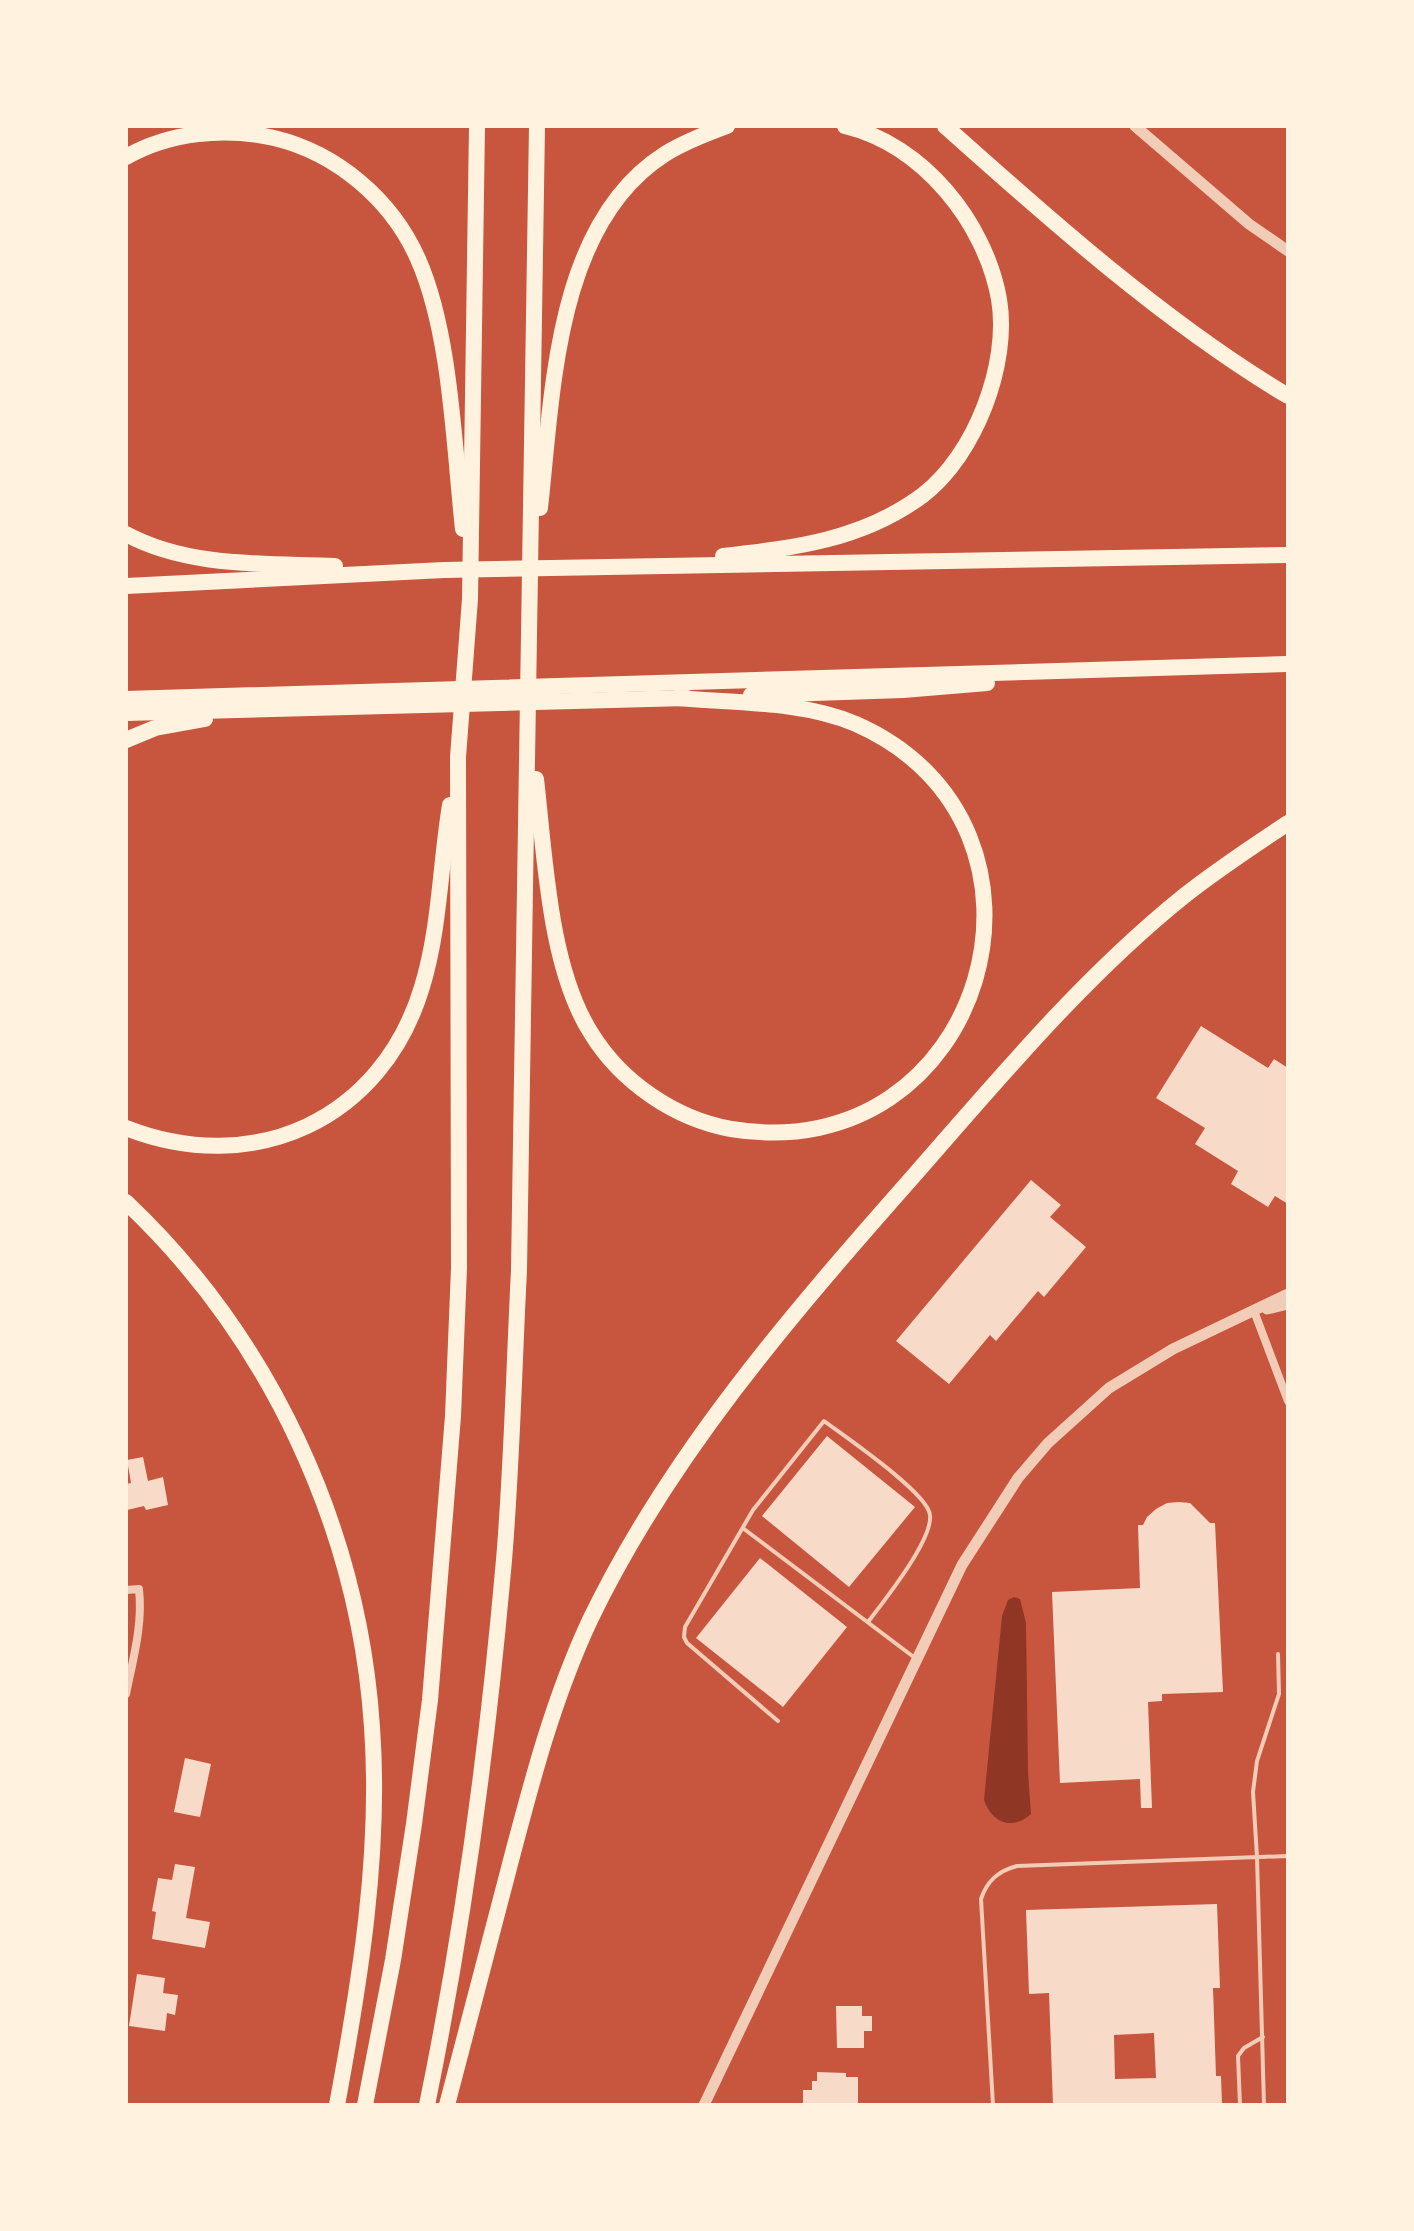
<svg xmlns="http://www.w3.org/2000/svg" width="1414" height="2231" font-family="Jost,sans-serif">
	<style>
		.water { fill: #8f3625 }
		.building { fill: #f7dbc8; fill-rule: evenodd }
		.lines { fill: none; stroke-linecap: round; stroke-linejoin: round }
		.service { stroke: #f1ccb7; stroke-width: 4 }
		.minor { stroke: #f1ccb7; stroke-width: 8 }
		.tertiary { stroke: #f1ccb7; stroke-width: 11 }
		.motorway { stroke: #fff3e0; stroke-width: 16 }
	</style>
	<rect width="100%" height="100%" fill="#c8553d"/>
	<path class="water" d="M1014 1597 1020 1599 1026 1623 1028 1772 1031 1814C1012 1831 992 1823 984 1800L1002 1616 1008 1600Z"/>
	<g class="building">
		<polygon points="1201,1026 1268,1068 1274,1059 1288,1068 1288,1204 1275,1196 1268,1207 1231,1184 1238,1171 1195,1144 1205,1128 1156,1098"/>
		<polygon points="1031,1180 1061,1205 1050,1217 1086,1247 1044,1297 1038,1291 996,1341 990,1335 949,1384 896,1341"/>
		<polygon points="827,1436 915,1507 849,1587 762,1516"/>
		<polygon points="143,1457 148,1481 163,1477 168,1505 146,1510 144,1506 127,1510 126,1484 131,1483 127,1460"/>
		<polygon points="1179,1502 1190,1503 1210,1523 1215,1523 1223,1692 1162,1694 1162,1701 1148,1702 1152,1808 1141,1808 1140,1779 1060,1783 1052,1592 1140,1588 1138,1525 1143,1525 1147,1517 1156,1509 1167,1503"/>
		<polygon points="760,1558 847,1627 783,1707 696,1638"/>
		<polygon points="185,1758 211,1764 200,1817 174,1812"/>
		<polygon points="175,1864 195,1867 186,1918 210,1922 205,1948 152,1939 156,1912 152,1911 158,1878 172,1880"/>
		<path d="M1217 1904 1220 1988H1213L1216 2076H1221L1222 2105H1053L1049 1993 1029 1994 1026 1910ZM1154 2033 1156 2078 1115 2079 1114 2035Z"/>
		<polygon points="137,1974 165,1978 163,1993 178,1995 175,2015 167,2013 165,2031 129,2026"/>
		<polygon points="836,2006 862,2006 862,2016 872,2016 872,2031 864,2031 864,2048 837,2048"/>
		<polygon points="817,2072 846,2073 846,2077 858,2077 858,2103 803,2105 803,2090 812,2090 812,2081 817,2081"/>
	</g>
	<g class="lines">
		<g class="service">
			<polyline points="744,1529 915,1658"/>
			<path d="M778 1721 687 1643 684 1637 685 1627 753 1510 824 1421C844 1436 928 1493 930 1515 933 1540 884 1601 868 1622"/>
			<path d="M993 2105 981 1899C987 1881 998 1871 1017 1866L1288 1856"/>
			<polyline points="1240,2105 1238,2056 1244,2048 1263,2037"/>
			<polyline points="1264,2105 1257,1857 1253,1792 1257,1761 1279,1694 1278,1654"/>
		</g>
		<g class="minor">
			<polyline points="1254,1311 1288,1401"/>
			<path d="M126 1590 139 1589C143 1625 133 1659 126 1694"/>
		</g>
		<g class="tertiary">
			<polyline points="1135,126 1249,224 1288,251"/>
			<polyline points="1267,1309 1288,1304"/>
			<polyline points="704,2105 962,1565 1018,1478 1048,1443 1109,1388 1173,1349 1288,1294"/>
		</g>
		<g class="motorway">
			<path d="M945 126C1050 220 1167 324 1288 396"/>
			<path d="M126 157C170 132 225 127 274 138 337 153 392 200 418 259 451 333 454 448 463 529"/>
			<path d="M540 508C553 392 555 224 665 154 684 142 705 134 727 126"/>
			<path d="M126 534C189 568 265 563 335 566"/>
			<path d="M723 556C794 548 863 540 923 495 975 455 1010 364 999 299 985 222 923 145 845 126"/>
			<polyline points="126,586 444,570 1288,555"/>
			<polyline points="751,695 903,690 987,683"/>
			<polyline points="126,699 1288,664"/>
			<polyline points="126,713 687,698"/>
			<polyline points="126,740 155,728 205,719"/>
			<path d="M536 779C545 856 549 967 591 1033 621 1082 675 1119 731 1129 986 1171 1085 825 856 724 802 701 735 703 677 698"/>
			<path d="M126 1128C254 1178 382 1120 422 987 440 928 440 866 450 805"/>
			<path d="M126 1202C270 1338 359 1529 372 1727 381 1853 360 1981 337 2105"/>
			<polyline points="365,2105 393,1960 414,1824 430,1700 453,1416 459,1268 458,757 470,599 477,126"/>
			<path d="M427 2105C464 1925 488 1743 504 1560 512 1464 514 1367 519 1270L537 126"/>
			<path d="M447 2105C467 2026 488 1947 509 1868 531 1784 553 1699 590 1620 669 1456 790 1316 910 1180 996 1082 1082 978 1184 896 1217 870 1253 846 1288 823"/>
		</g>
	</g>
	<rect width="1414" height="2231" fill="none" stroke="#fff3e0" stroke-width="256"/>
</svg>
